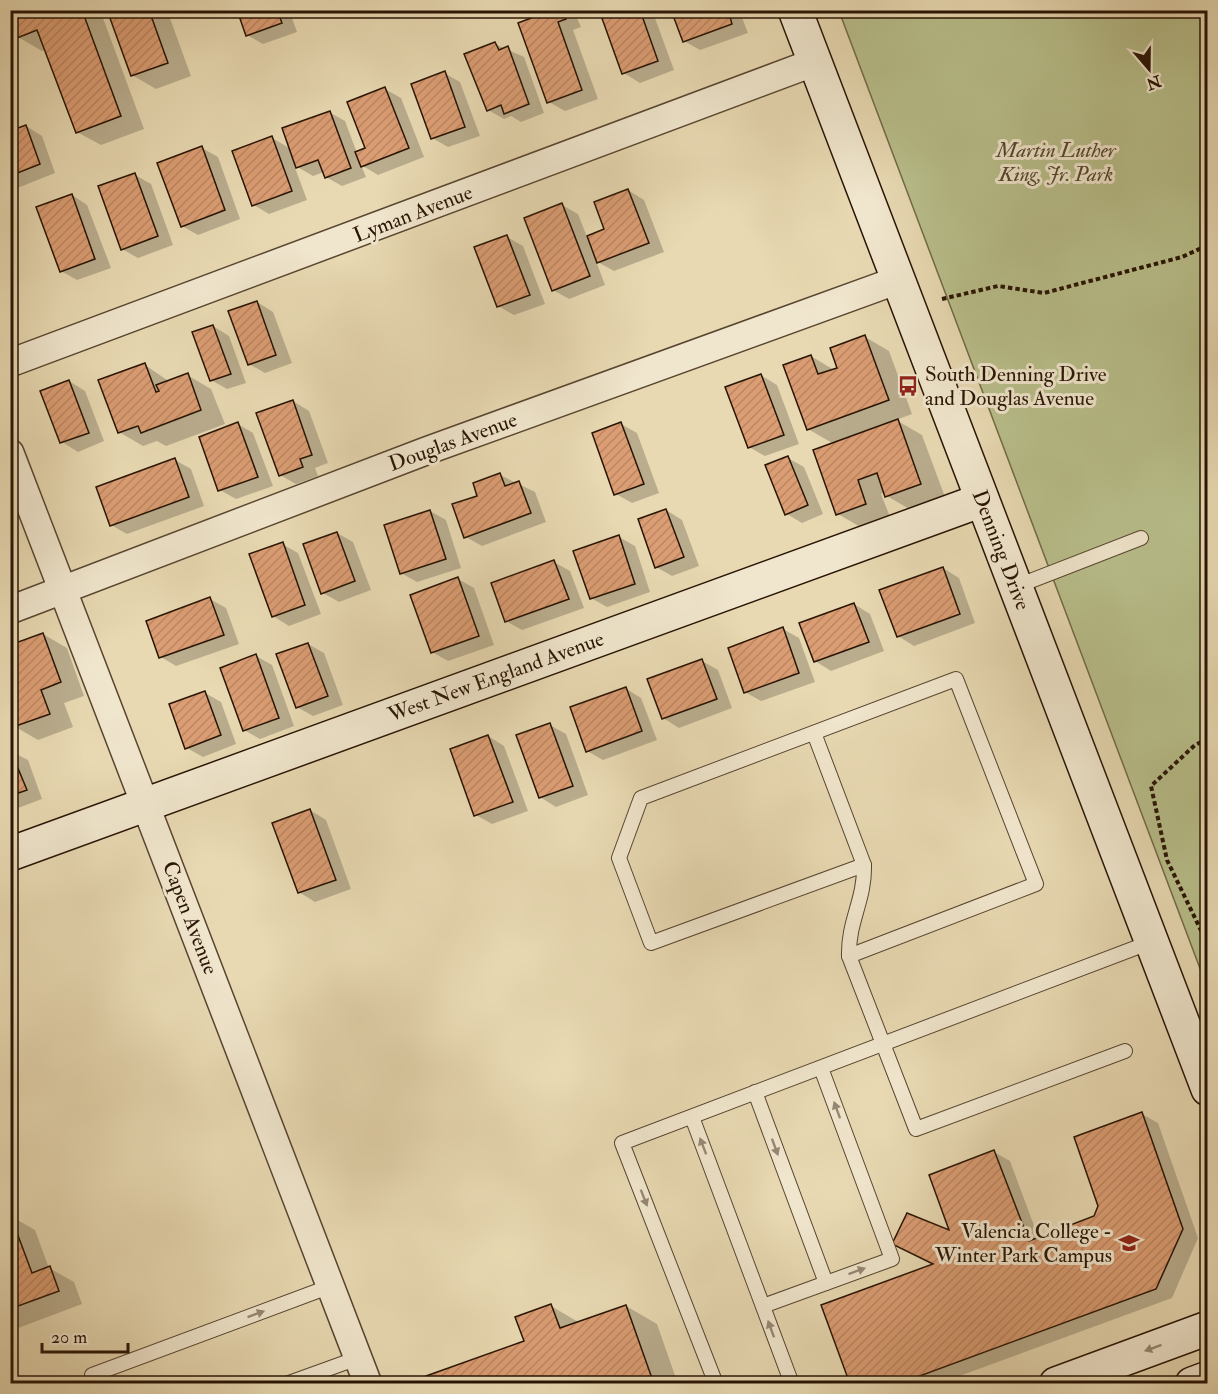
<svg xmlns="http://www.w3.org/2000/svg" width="1218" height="1394" font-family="'IM FELL Double Pica',serif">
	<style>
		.green { fill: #b8bf8b; stroke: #706a48; stroke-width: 1.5 }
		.shadow { fill: #0003 }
		.building { fill: url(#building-hatch); stroke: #281404; stroke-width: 1.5 }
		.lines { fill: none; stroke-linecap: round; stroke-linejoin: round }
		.lane-casing { stroke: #584530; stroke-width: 16 }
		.street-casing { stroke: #584530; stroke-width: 30 }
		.secondary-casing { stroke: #281404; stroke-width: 36 }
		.path { stroke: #281404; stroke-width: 4; stroke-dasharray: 4.5 3; stroke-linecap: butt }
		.lane { stroke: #f0e6cd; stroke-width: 14 }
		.street { stroke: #f0e6cd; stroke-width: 27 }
		.secondary { stroke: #f0e6cd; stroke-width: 33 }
		.oneway { fill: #968873 }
		.labels { text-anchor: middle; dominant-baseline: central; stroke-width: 6; stroke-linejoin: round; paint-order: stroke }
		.park-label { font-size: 21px; font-style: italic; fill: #53472c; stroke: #f0e6cd }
		.street-label { font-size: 21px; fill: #281404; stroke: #f0e6cd }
		.poi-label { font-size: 21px; fill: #281404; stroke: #f0e6cd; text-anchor: start }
	</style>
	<defs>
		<pattern id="building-hatch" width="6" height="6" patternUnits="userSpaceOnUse" patternTransform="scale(1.5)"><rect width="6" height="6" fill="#db9d73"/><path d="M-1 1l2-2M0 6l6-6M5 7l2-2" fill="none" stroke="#bc8662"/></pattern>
	</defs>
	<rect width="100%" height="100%" fill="#e8d9b2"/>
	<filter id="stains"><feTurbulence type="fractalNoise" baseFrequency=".00333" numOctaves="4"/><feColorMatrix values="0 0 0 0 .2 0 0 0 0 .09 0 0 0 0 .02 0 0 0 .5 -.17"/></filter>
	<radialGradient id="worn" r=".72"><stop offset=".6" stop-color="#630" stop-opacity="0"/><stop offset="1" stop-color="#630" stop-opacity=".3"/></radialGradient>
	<polygon class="green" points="839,11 1207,11 1208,827 1204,829 1208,839 1207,987"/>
	<g class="shadow">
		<polygon points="10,10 100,10 144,129 101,145 77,132 46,49 42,51 18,37"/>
		<polygon points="109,10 167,10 191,76 156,89 132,75"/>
		<polygon points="238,10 289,10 297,32 263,44 247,35"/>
		<polygon points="556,10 565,10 577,18 581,27 573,30 598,99 565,111 549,102"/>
		<polygon points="601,10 652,10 674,70 640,83 624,73"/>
		<polygon points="673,10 739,10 748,33 700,50 684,41"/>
		<polygon points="495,44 524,57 544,113 521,122 511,116 504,119 488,110"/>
		<polygon points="444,73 460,82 480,136 448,147 432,138"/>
		<polygon points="385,89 401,98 424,157 378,175 361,165 366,177 342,186 326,177 324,172 313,176 294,165 307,200 269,214 254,205 272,138 291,149 329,112 345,121 357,153 367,149"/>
		<polygon points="10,92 18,111 10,114"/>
		<polygon points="26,126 42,136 55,173 10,191 10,133"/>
		<polygon points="202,148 218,157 240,219 198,235 182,226"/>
		<polygon points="135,175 151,184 173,245 138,258 122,249"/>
		<polygon points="628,190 644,200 664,252 614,271 596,261 605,285 569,299 553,290 562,205 578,214 587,237 606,230"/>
		<polygon points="72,195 87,205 111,268 77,280 61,271"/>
		<polygon points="507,237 523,246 545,304 514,315 498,306"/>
		<polygon points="257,302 273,312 292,363 265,373 249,364"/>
		<polygon points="213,326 229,336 246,383 227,389 211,380"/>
		<polygon points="865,337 889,351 912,414 896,420 922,435 945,497 911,510 887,496 885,492 881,494 890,517 862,528 838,514 834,444 808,429 811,356 834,370 839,368"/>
		<polygon points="145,365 170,382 187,375 211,389 225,424 166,446 157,441 143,446 119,432"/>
		<polygon points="761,375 777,385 799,444 765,456 749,447"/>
		<polygon points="69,381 85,391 104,441 78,452 62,442"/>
		<polygon points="293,401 309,411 328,463 315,468 318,476 296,484 280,475"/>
		<polygon points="238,424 253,433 273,486 236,499 220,490"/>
		<polygon points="621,424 637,433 659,493 632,503 616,494"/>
		<polygon points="788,458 804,467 823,514 802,523 787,514"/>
		<polygon points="175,460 191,469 204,506 127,534 111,525"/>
		<polygon points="500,475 535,492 546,522 482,546 466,537 479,497"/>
		<polygon points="666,510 682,520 699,566 672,576 656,567"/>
		<polygon points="430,511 446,520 461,568 417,582 401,573"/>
		<polygon points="337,533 353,542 371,590 339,602 323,593"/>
		<polygon points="10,537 16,552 10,554"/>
		<polygon points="619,537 635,546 650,592 607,607 591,598"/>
		<polygon points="282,544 298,553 321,614 289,626 273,616"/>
		<polygon points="554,562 570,571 584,608 522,630 506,621"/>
		<polygon points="943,568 959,578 975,623 914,646 898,636"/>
		<polygon points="458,579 474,588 494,645 448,661 432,652"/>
		<polygon points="210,599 226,608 239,644 176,666 161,657"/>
		<polygon points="854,604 870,614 884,651 831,671 815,661"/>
		<polygon points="783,629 799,638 815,682 761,701 745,692"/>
		<polygon points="43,634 67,648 84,696 64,703 73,727 38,740 14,726 10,717 10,646"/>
		<polygon points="308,644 324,653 343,705 313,716 297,707"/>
		<polygon points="256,656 272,665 294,726 260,739 244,730"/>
		<polygon points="702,661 718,670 732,708 679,728 663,718"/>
		<polygon points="625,688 641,698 657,740 603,760 587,751"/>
		<polygon points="205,693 221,702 236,744 203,757 187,748"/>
		<polygon points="550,725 566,734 588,795 556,807 540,797"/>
		<polygon points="488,736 504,746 528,811 492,824 476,815"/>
		<polygon points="10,751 28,760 42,799 10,811"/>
		<polygon points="310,810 326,820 351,889 315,902 299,892"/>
		<polygon points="1142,1114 1158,1123 1198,1238 1172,1298 938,1384 852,1384 935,1265 994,1152 1010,1161 1039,1239 1095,1217"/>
		<polygon points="10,1208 14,1218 35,1230 49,1268 74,1282 82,1304 13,1330 10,1328"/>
		<polygon points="551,1306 580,1323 626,1306 657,1324 678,1384 430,1384 526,1342"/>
	</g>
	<g class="building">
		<polygon points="10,10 82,10 121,116 76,133 37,30 17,38 10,20"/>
		<polygon points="107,10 149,10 168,63 131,76"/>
		<polygon points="237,10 277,10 282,23 246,36"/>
		<polygon points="552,10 563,10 566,19 558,22 582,90 547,103 518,23"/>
		<polygon points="599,10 640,10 658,61 622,74"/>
		<polygon points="671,10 728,10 732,24 683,42"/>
		<polygon points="495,42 499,50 508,46 529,104 504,114 501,105 487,111 464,54"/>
		<polygon points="445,71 465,127 431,139 411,84"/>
		<polygon points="385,87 409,148 361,167 355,152 365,148 347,102"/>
		<polygon points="330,111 351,168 325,178 318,160 296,168 282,128"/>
		<polygon points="26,125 40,164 10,176 10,131"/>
		<polygon points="272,136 292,191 252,206 232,151"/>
		<polygon points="202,146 225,210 181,227 157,163"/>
		<polygon points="135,173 158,236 121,250 98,186"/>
		<polygon points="628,189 649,243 597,263 587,236 604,229 594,202"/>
		<polygon points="72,194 95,259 60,272 36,207"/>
		<polygon points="562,203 590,276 552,291 524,218"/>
		<polygon points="507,235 530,295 497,307 474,247"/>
		<polygon points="257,301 276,355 248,365 228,311"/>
		<polygon points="213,325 231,374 210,381 192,332"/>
		<polygon points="865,335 889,400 807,430 783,365 811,355 818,374 837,368 830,348"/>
		<polygon points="145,363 156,392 159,391 156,385 188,373 201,410 141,433 138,426 118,433 98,380"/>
		<polygon points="761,374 784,435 748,448 725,387"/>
		<polygon points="69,380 89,433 60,443 40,391"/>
		<polygon points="293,400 312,455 300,459 303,467 279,476 256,413"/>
		<polygon points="898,419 921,484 885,497 877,473 858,480 866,504 836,515 813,450"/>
		<polygon points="238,422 258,477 218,491 199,437"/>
		<polygon points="621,422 644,484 614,495 592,433"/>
		<polygon points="788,456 808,505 785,515 765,465"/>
		<polygon points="175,458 189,497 110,526 96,487"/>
		<polygon points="500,473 505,486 519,481 531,513 464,538 452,504 477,496 473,483"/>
		<polygon points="666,509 684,557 655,568 638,519"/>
		<polygon points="430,510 446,559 400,574 384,525"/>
		<polygon points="337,532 355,581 321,594 303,544"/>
		<polygon points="619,535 635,584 590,599 573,551"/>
		<polygon points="283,542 305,605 272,617 249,554"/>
		<polygon points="554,560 569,599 505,622 491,583"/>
		<polygon points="943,567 960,614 897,637 879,590"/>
		<polygon points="458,577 479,636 431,653 410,595"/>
		<polygon points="210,597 224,635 159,658 146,621"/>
		<polygon points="854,603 869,642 814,662 799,623"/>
		<polygon points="783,627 799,673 744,693 728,648"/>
		<polygon points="43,633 61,682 41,690 50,714 13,727 10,645"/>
		<polygon points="308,643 328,696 296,708 276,654"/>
		<polygon points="256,654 279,718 243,731 220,668"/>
		<polygon points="702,659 717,699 662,719 647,679"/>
		<polygon points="626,687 642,731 586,752 570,707"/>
		<polygon points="205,691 221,735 185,749 169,704"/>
		<polygon points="550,723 573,786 539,798 516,735"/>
		<polygon points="488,735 513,802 474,816 450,749"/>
		<polygon points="10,749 27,790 10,796"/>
		<polygon points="310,809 336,880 298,893 272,823"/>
		<polygon points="1142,1112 1183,1229 1156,1289 898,1384 850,1384 821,1305 933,1264 892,1244 907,1213 949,1230 929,1175 994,1150 1029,1241 1094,1216 1098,1206 1074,1137"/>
		<polygon points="10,1214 32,1273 50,1266 59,1291 10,1309"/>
		<polygon points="551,1304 560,1328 626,1305 654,1384 429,1384 426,1376 524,1341 515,1317"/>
	</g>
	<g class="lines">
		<g class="lane-casing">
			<g id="lane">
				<polyline points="1015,587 1141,538"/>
				<path d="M814 733 864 865C865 900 848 921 849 956"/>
				<polyline points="864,865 651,943 619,858 641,798 956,679 1036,884 849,956 916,1129 1125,1051"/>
				<polyline points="755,1092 826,1283"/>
				<polyline points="692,1117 792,1384"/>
				<polyline points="763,1306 892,1259 821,1068"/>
				<polyline points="95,1384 92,1375 331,1286"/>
				<polyline points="286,1384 358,1358"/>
				<polyline points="716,1384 622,1143 1151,942"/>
			</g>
		</g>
		<g class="street-casing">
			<g id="street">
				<polyline points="10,363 815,62"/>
				<polyline points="10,453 368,1384"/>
				<polyline points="10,610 426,451 898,280"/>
			</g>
		</g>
		<g class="secondary-casing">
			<g id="secondary">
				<polyline points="795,10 1208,1089"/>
				<polyline points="10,854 982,500"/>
				<polyline points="1056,1384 1208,1328"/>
				<polyline points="1192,1384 1208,1378"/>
			</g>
		</g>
		<g class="path">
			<polyline points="942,299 998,286 1044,293 1182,257 1208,245"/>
			<polyline points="1208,739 1195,745 1151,786 1167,860 1208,945"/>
		</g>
		<use href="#lane" class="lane"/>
		<use href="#street" class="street"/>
		<use href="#secondary" class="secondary"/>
	</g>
	<defs><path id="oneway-solid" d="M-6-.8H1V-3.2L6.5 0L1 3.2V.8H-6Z" transform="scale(1.5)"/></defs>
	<g class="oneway">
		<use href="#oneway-solid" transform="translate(837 1110) rotate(-110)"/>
		<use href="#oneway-solid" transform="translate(703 1146) rotate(-111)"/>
		<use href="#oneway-solid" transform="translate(775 1147) rotate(70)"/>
		<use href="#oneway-solid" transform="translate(644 1198) rotate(69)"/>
		<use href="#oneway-solid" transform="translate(857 1271) rotate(-20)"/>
		<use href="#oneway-solid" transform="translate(256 1314) rotate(-20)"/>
		<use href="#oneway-solid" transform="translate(771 1329) rotate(-110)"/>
		<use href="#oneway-solid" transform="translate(1153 1348) rotate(160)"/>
	</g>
	<defs>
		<g id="bus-bare" transform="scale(1.62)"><path d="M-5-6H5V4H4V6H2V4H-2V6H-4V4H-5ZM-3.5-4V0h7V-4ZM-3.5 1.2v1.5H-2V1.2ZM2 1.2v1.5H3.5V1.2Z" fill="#8f2418" stroke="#f0e6cd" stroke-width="2.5" paint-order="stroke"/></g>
		<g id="university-bare" transform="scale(1.62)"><path d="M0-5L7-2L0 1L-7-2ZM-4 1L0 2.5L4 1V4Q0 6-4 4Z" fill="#8f2418" stroke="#f0e6cd" stroke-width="2.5" paint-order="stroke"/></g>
	</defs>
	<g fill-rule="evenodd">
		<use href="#bus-bare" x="908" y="386"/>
		<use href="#university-bare" x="1129" y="1243"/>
	</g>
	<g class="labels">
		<g class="park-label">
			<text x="1056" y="150">Martin Luther<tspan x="1056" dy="24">King, Jr. Park</tspan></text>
		</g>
		<g class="street-label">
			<text transform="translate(413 214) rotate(-21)">Lyman Avenue</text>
			<text transform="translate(453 442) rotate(-20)">Douglas Avenue</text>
			<text transform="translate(1001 550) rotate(69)">Denning Drive</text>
			<text transform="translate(496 677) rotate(-20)">West New England Avenue</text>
			<text transform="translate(190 918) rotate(69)">Capen Avenue</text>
		</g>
		<g class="poi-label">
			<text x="925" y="374">South Denning Drive<tspan x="925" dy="24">and Douglas Avenue</tspan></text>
			<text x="1112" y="1231" text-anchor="end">Valencia College -<tspan x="1112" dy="24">Winter Park Campus</tspan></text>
		</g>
	</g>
	<rect width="1218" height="1394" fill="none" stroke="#e8d9b2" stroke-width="36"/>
	<rect x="12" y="12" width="1194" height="1370" fill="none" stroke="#281404" stroke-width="3"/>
	<rect x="18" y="18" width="1182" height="1358" fill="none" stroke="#281404" stroke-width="1.5"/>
	<g transform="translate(1149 69) rotate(160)" stroke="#f0e6cd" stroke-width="4.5" paint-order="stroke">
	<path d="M0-4.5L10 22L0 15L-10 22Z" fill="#281404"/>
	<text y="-9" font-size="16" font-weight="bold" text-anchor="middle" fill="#281404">N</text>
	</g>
	<path d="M42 1343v9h86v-9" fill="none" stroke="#281404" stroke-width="3"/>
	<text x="51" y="1343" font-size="18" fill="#281404" stroke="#f0e6cd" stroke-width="4.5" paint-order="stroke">20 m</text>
	<rect width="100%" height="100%" filter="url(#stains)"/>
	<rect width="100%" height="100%" fill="url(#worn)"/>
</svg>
